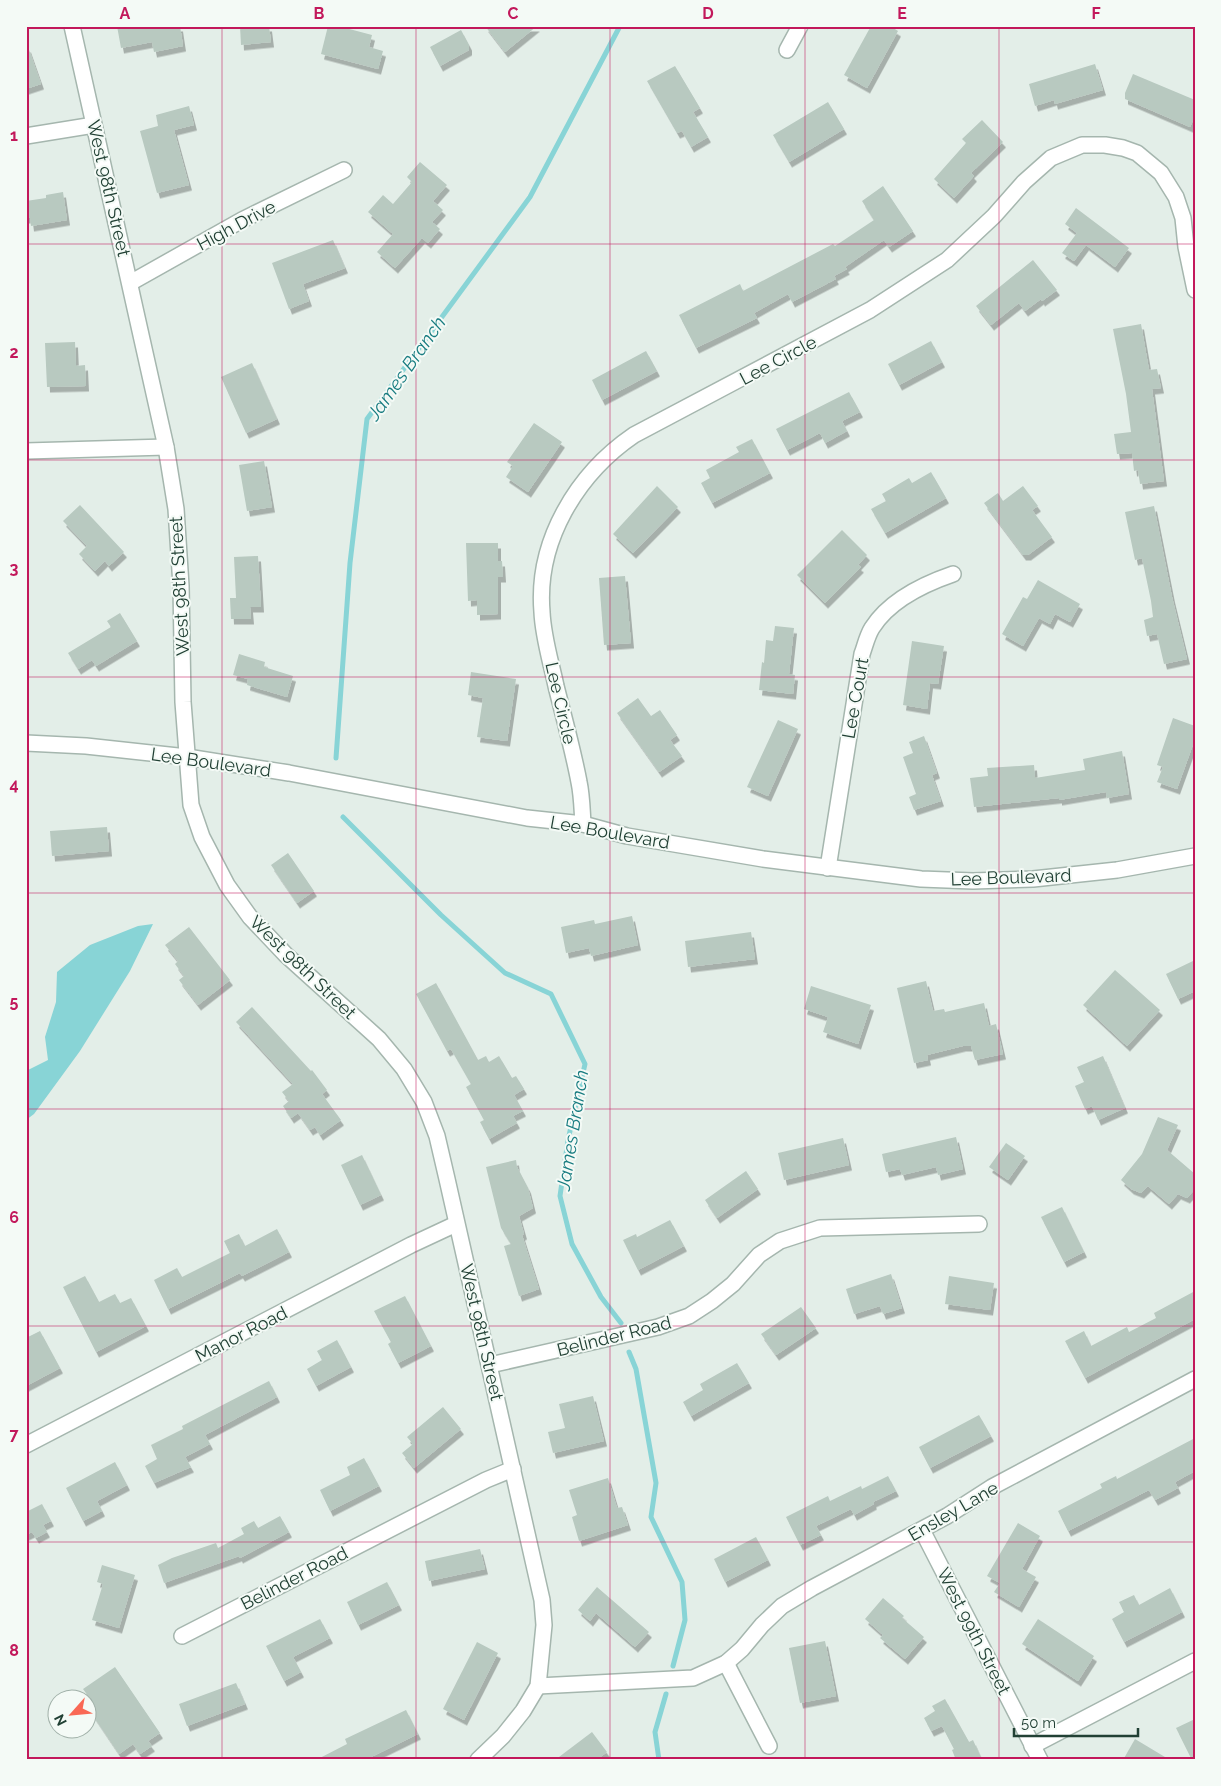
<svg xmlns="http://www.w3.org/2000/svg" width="1221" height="1786" font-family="Raleway,sans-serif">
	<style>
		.water { fill: #88d4d6 }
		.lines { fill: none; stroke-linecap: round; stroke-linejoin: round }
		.stream { stroke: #88d4d6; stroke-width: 5 }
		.building { fill: #b8c9c0; filter: url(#shadow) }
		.minor-casing { stroke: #a5b6ae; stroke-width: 18 }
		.minor { stroke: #fff; stroke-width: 15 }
		.grid { fill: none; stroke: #c2185b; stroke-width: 1; stroke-opacity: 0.55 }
		.labels { text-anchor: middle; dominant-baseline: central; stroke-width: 4; stroke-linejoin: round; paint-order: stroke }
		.street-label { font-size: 18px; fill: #214034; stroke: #f4faf6 }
		.water-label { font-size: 19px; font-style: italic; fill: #187c80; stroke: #f4faf6 }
		.neatline { fill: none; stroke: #c2185b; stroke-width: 2 }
		.grid-label { font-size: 16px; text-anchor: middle; font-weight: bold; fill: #c2185b }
	</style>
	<defs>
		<filter id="shadow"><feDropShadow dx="3" dy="5.5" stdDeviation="0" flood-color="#0004"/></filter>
	</defs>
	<rect width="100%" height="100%" fill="#e3eee8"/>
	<polygon class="water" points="153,924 130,971 80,1051 34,1114 26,1120 26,1071 48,1060 45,1037 56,1002 57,972 90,945 138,926"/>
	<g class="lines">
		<g class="stream">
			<polyline points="336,758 350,563 367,419 530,197 620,26"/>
			<polyline points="343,817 441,915 505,973 551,994 585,1064 568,1140 560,1196 572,1244 601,1297 621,1323"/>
			<polyline points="629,1352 636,1369 656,1483 651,1517 682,1582 685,1620 673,1666"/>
			<polyline points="659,1760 655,1732 666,1694"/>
		</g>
	</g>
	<g class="building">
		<polygon points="117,26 180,26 183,46 154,52 152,42 121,48"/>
		<polygon points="240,26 269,26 271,42 241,45"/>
		<polygon points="328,26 338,26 372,35 369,47 383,51 378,69 321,54"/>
		<polygon points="485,26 537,26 505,52"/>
		<polygon points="871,26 890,26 898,31 867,88 844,75"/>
		<polygon points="461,30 469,45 469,50 440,66 430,47"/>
		<polygon points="26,47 28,47 41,84 26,89"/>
		<polygon points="1095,64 1103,90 1055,104 1054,100 1035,106 1029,84"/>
		<polygon points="675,66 700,108 693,112 708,137 691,147 682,131 677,133 647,81"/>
		<polygon points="1133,74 1195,100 1195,116 1190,127 1125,99 1125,93"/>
		<polygon points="828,102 844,129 789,162 773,135"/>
		<polygon points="189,106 194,125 174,130 189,185 157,193 140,131 158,126 156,115"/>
		<polygon points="982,120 1003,142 971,173 974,176 954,198 934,179 966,143 962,139"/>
		<polygon points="420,162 447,185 433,201 443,210 432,222 440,229 428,243 422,238 395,268 377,252 393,234 368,212 383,195 393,204 412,182 407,177"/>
		<polygon points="883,186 913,231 889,247 884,240 845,267 847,269 834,276 836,279 792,302 788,294 754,313 757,318 696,348 679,315 740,284 743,291 833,244 835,246 874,220 862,201"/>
		<polygon points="63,192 67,220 31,226 30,218 26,218 26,201 46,198 46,195"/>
		<polygon points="1076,208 1129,248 1115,267 1086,245 1074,261 1062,253 1077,233 1065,224"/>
		<polygon points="333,240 345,268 303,284 309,301 289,309 272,263"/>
		<polygon points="1033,260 1057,290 1042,301 1041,299 1025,311 1019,303 991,325 976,306"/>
		<polygon points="1141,324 1149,370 1157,369 1161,388 1152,389 1164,481 1140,484 1138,470 1134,471 1132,453 1117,454 1114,434 1131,432 1126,394 1113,329"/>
		<polygon points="931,341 942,362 899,385 888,364"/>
		<polygon points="75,342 76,366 85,365 86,386 47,387 45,343"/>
		<polygon points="646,351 657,371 602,400 592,380"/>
		<polygon points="252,363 277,419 246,433 221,377"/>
		<polygon points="849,392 860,412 842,421 847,431 825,443 820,433 787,450 776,429"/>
		<polygon points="534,423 562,442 528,492 506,477 513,466 507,462"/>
		<polygon points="752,439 770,473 712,503 701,483 710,478 706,470 739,452 736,447"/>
		<polygon points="264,461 272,507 247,511 239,465"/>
		<polygon points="931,472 946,498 885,533 871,509 886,501 882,494 909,478 912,483"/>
		<polygon points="657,486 678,507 633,553 613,534"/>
		<polygon points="1023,486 1038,506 1032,510 1052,537 1028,555 1023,555 984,503 998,493 1003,501"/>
		<polygon points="80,505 124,552 109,566 105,561 95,571 79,554 87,546 63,521"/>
		<polygon points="1154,506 1172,597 1187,659 1164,664 1157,634 1147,636 1144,620 1153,617 1151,601 1142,558 1135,560 1125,512"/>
		<polygon points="842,530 867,555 858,565 861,567 825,603 797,575"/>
		<polygon points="466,543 498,543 498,561 502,561 503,577 498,577 498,614 477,615 477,600 468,601"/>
		<polygon points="258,556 261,607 250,607 251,619 231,619 230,598 236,598 234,557"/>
		<polygon points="625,576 631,643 604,645 599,578"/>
		<polygon points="1038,580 1080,604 1070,622 1055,614 1050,624 1039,618 1023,646 1002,634 1023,597 1027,599"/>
		<polygon points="120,613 137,641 96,666 92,660 78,669 68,653 111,627 107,621"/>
		<polygon points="775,626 794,628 789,674 795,675 793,694 759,690 762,662 764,663 766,640 773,641"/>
		<polygon points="912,641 944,646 938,684 930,683 927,709 903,705"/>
		<polygon points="239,654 265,662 264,667 293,676 287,697 247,685 248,679 233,675"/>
		<polygon points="471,672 516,679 507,741 477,737 483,698 468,695"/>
		<polygon points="638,698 651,716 660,710 677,735 670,740 682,756 659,772 617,713"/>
		<polygon points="1173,718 1195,726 1195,739 1177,789 1157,782 1163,767 1157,765"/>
		<polygon points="778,720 798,729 768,796 747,787"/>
		<polygon points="924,736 937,773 932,775 941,801 914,810 909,797 916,794 903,757 913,753 909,742"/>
		<polygon points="1122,751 1129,794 1107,798 1106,792 1059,800 1059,798 974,807 970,778 988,776 987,768 1034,765 1035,778 1085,770 1083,759"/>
		<polygon points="107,827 109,851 52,856 50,831"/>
		<polygon points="288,853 314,891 297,903 271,865"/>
		<polygon points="632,916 638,945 591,956 589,948 566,953 561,927 594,920 595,924"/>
		<polygon points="189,927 230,980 198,1005 179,980 184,976 175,964 178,961 165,945"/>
		<polygon points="751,932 755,959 688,967 685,941"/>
		<polygon points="1195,960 1195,991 1178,999 1166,974"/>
		<polygon points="1115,970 1160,1010 1127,1046 1083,1005"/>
		<polygon points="926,981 933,1011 944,1009 945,1012 984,1003 989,1026 996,1024 1003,1054 975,1060 971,1046 963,1046 927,1055 928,1060 914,1063 897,988"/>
		<polygon points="436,983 478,1060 486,1056 489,1062 499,1056 512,1078 516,1076 524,1089 514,1095 523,1111 513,1116 517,1123 489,1139 480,1122 484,1120 466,1087 471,1084 451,1049 447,1051 416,994"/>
		<polygon points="811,986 871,1005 858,1044 823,1032 828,1017 804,1009"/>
		<polygon points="252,1007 311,1071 312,1070 327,1090 322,1094 341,1120 320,1135 315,1127 310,1130 298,1113 291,1118 283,1106 289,1101 282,1092 293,1084 236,1022"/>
		<polygon points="1103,1056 1125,1108 1098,1120 1092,1106 1085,1109 1075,1086 1084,1082 1077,1067"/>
		<polygon points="1158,1117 1178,1125 1167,1150 1195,1174 1195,1189 1187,1198 1178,1194 1169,1204 1148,1186 1141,1193 1131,1189 1121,1180 1142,1154"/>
		<polygon points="956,1137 963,1169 938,1175 936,1167 902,1175 900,1169 886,1172 882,1154"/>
		<polygon points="843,1138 849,1165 784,1180 778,1153"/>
		<polygon points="1006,1143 1025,1156 1008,1180 989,1167"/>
		<polygon points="362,1155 381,1195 360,1205 341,1165"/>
		<polygon points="516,1160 517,1167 528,1188 533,1208 519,1216 524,1234 522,1235 539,1289 519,1296 504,1246 511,1244 501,1228 486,1167"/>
		<polygon points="746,1171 758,1189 717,1218 705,1200"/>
		<polygon points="1062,1207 1084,1252 1064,1262 1041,1217"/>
		<polygon points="670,1220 684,1246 638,1270 623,1240 636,1234 637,1237"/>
		<polygon points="277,1229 289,1252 242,1276 240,1273 168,1309 154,1280 177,1268 182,1277 230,1253 224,1241 239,1234 245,1246"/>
		<polygon points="891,1274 902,1308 883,1314 880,1306 854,1314 846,1289"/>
		<polygon points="85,1276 99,1302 115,1294 120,1303 131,1298 146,1326 96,1352 63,1287"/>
		<polygon points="949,1276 994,1283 990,1310 945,1304"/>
		<polygon points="1195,1291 1195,1319 1085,1378 1065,1341 1084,1331 1091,1346 1127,1327 1129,1332 1156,1318 1154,1313"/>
		<polygon points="405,1296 431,1346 398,1363 388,1344 391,1342 374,1311"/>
		<polygon points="801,1307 816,1328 776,1355 761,1334"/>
		<polygon points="40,1331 60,1368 26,1386 26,1338"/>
		<polygon points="337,1340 351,1367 316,1386 307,1369 322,1360 317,1351"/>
		<polygon points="737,1363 749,1383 691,1416 683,1402 703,1390 700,1384"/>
		<polygon points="269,1381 277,1397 205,1435 210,1444 185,1457 191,1467 154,1483 145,1466 157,1459 151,1445 183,1429 182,1426"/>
		<polygon points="593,1396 604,1441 553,1453 548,1432 565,1428 559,1404"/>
		<polygon points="443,1407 461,1429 414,1468 402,1453 413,1444 407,1437"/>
		<polygon points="979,1415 991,1436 930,1468 919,1447"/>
		<polygon points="1195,1438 1195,1471 1175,1482 1178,1488 1155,1500 1149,1490 1068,1531 1058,1511 1102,1488 1100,1484 1116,1476 1117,1479"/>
		<polygon points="364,1458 379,1486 330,1511 320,1490 350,1475 347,1467"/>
		<polygon points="115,1462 127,1485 97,1501 102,1511 83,1521 66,1488"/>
		<polygon points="888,1476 896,1491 873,1502 874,1504 854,1515 851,1509 816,1526 821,1535 800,1545 786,1517 828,1496 830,1501 861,1486 862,1489"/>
		<polygon points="608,1478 617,1508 622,1507 628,1525 579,1541 572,1517 577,1515 569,1490"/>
		<polygon points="42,1504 51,1521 43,1525 47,1532 36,1538 32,1532 26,1535 26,1512"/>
		<polygon points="280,1516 289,1532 240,1558 239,1556 164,1583 158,1565 172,1558 216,1543 218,1548 244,1534 241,1528 254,1521 258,1528"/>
		<polygon points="1018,1523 1040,1536 1022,1569 1036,1577 1019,1607 994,1592 1000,1583 987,1576"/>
		<polygon points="756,1537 768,1560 725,1582 714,1559"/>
		<polygon points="480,1549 485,1569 429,1581 425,1561"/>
		<polygon points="102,1565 135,1575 119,1628 92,1620 103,1584 97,1582"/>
		<polygon points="387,1582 399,1605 358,1625 347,1602"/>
		<polygon points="597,1587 649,1632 635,1647 596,1613 590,1621 578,1610"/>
		<polygon points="1170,1588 1182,1612 1124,1642 1112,1619 1124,1612 1119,1602 1134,1595 1139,1605"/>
		<polygon points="883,1598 904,1616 902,1618 924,1637 905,1659 880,1638 883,1635 865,1619"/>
		<polygon points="320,1619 330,1638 293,1657 301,1672 284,1681 266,1646"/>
		<polygon points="1038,1619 1094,1656 1078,1681 1022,1644"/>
		<polygon points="825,1641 836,1696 800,1703 789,1648"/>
		<polygon points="477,1642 498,1653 464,1720 443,1709"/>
		<polygon points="115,1667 160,1733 148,1741 152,1746 140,1754 133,1744 119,1754 88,1708 88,1696 83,1689"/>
		<polygon points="236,1683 245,1704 187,1726 179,1704"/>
		<polygon points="945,1699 969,1742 973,1740 982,1760 956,1760 952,1750 954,1749 942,1726 931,1731 924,1718 935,1711 932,1706"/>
		<polygon points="406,1710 418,1734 365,1760 316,1760 347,1744 345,1739"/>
		<polygon points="1195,1719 1195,1760 1192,1760 1176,1728"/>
		<polygon points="592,1732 607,1752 596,1760 555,1760"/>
		<polygon points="1135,1739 1170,1760 1123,1760"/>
	</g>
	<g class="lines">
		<g class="minor-casing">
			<g id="minor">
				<polyline points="72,26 166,447 176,509 181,586 183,702 191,805 202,837 227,885 250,917 286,955 379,1039 404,1069 424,1102 437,1136 447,1179 535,1569 542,1600 544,1625 538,1686 523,1711 503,1736 478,1760"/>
				<polyline points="787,50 800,26"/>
				<polyline points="26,136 94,125"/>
				<polyline points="130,283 242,220 344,170"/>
				<polyline points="26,451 166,447"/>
				<polyline points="26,743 86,746 187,757 289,773 527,818 583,824 627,836 763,859 921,879 973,881 1033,879 1117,870 1195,856"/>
				<path d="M583 824C582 810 582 796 579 782 573 750 564 718 556 686 551 662 543 637 542 612 536 541 577 474 634 435L870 310 947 260 994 216 1024 182 1051 158 1082 145H1105L1123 148 1137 153 1161 173 1176 197 1183 218 1186 247 1195 290"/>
				<path d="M828 868 862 654C865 646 867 636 872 628 889 601 924 584 953 574"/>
				<polyline points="490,1365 658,1327 689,1316 712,1301 733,1284 759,1255 780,1241 820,1228 979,1224"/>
				<polyline points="26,1445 411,1245 456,1224"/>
				<polyline points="922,1530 1040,1760"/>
				<polyline points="182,1636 486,1480 513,1469"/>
				<polyline points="726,1663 769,1746"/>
				<polyline points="538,1686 693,1678 726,1663 742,1649 762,1625 782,1606 812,1588 947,1516 992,1487 1195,1379"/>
				<polyline points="1032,1746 1195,1661"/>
			</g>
		</g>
		<use href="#minor" class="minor"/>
	</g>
	<path class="grid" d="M222 26V1760M416 26V1760M610 26V1760M805 26V1760M999 26V1760M26 244H1195M26 460H1195M26 677H1195M26 893H1195M26 1109H1195M26 1326H1195M26 1542H1195"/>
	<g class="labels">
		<g class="street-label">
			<text transform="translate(109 188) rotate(77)">West 98th Street</text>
			<text transform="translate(236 225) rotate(-28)">High Drive</text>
			<text transform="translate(778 360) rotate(-28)">Lee Circle</text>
			<text transform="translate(179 586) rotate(-93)">West 98th Street</text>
			<text transform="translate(855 698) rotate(-80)">Lee Court</text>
			<text transform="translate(561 703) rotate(77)">Lee Circle</text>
			<text transform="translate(211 762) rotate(8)">Lee Boulevard</text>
			<text transform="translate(610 832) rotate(10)">Lee Boulevard</text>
			<text transform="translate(1011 877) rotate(-2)">Lee Boulevard</text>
			<text transform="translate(303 967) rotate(44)">West 98th Street</text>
			<text transform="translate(482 1332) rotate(77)">West 98th Street</text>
			<text transform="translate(241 1334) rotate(-27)">Manor Road</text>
			<text transform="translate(614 1336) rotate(-14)">Belinder Road</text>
			<text transform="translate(953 1511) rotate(-30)">Ensley Lane</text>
			<text transform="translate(294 1578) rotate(-27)">Belinder Road</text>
			<text transform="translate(974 1631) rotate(63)">West 99th Street</text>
		</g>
		<g class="water-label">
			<text transform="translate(406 368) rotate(-55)">James Branch</text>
			<text transform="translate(572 1130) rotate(-81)">James Branch</text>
		</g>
	</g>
	<rect width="1221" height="1786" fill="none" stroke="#f4faf6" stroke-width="55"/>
	<g transform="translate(72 1714) rotate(243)"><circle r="24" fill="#f4faf6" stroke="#a0b0a8"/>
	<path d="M0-4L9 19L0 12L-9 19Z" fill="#f96855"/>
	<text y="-8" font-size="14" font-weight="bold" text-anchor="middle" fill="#214034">N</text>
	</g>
	<path d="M1014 1728v8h124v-8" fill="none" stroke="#214034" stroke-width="2.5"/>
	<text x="1021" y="1728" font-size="15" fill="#214034" stroke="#f4faf6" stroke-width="4" paint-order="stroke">50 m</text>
	<rect x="28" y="28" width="1166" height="1730" class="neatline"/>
	<g class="grid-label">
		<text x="125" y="19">A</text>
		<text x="319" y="19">B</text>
		<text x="513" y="19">C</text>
		<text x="708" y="19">D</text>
		<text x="902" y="19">E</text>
		<text x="1096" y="19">F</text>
		<text x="14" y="141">1</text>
		<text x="14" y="358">2</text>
		<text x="14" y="574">3</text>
		<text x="14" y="790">4</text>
		<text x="14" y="1007">5</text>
		<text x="14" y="1223">6</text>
		<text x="14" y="1440">7</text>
		<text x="14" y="1656">8</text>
	</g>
</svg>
